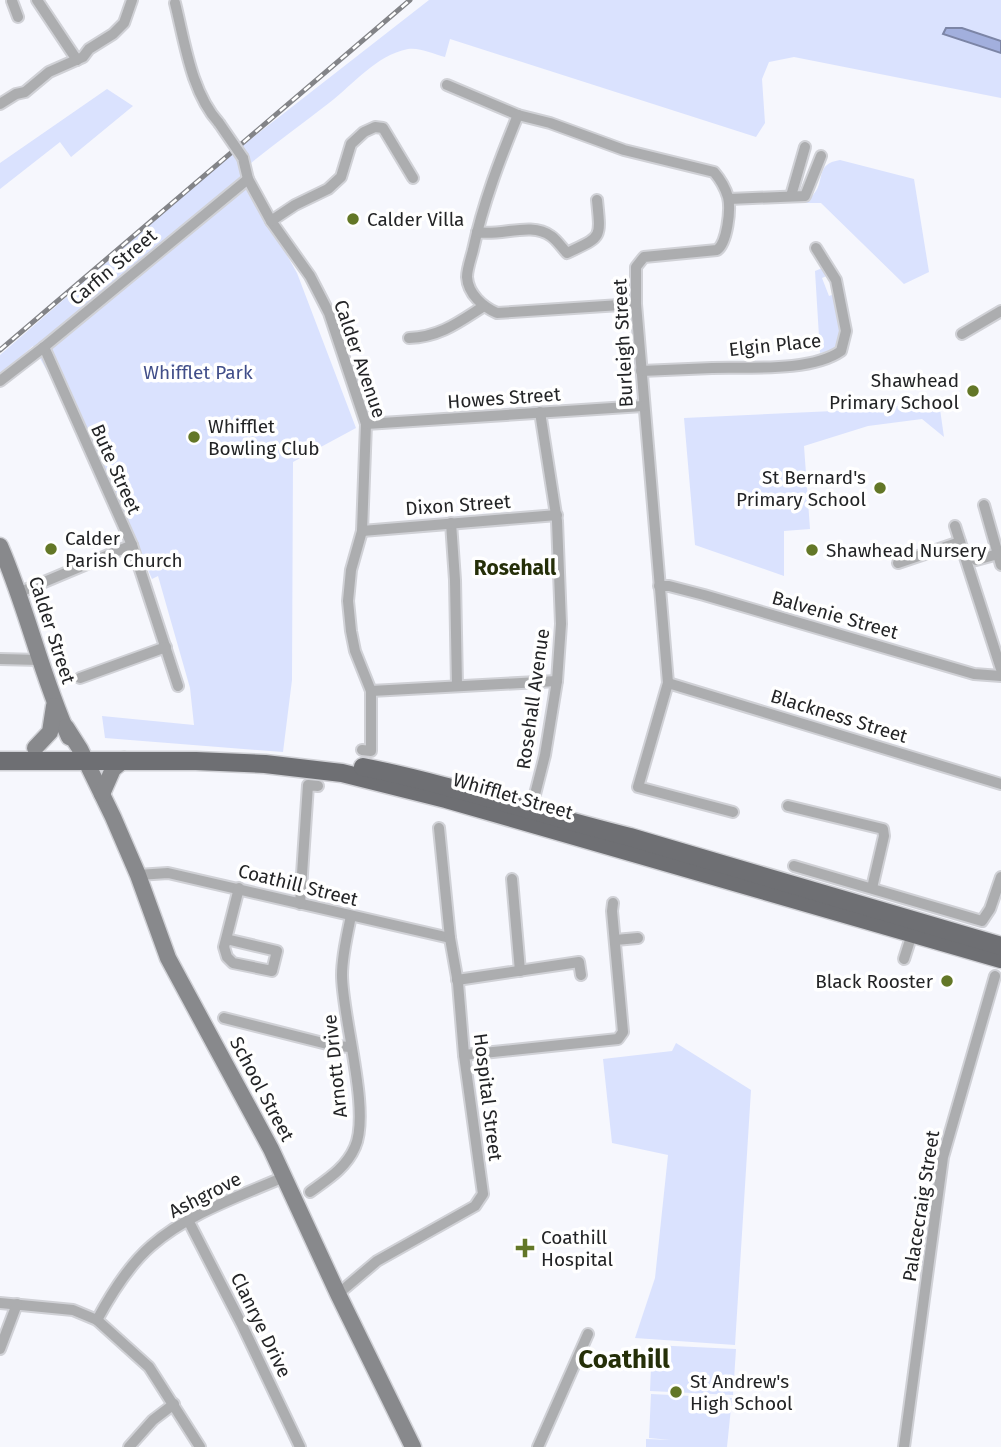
<svg xmlns="http://www.w3.org/2000/svg" width="1001" height="1447" font-family="'Fira Sans',sans-serif">
	<style>
		.green { fill: #dae2fe }
		.water { fill: #a2afdd; stroke: #7c85a6; stroke-width: 2 }
		.lines { fill: none; stroke-linecap: round; stroke-linejoin: round }
		.street-casing { stroke: #d0d1d6; stroke-width: 14 }
		.secondary-casing { stroke: #d0d1d6; stroke-width: 19 }
		.primary-casing { stroke: #d0d1d6; stroke-width: 21 }
		.street { stroke: #acadaf; stroke-width: 10 }
		.secondary { stroke: #88898c; stroke-width: 16 }
		.primary { stroke: #6e6f73; stroke-width: 18 }
		.rail-casing { stroke: #838488; stroke-width: 5 }
		.rail { stroke: #fff; stroke-width: 2.5; stroke-dasharray: 8; stroke-linecap: butt }
		.street-bridge-casing { stroke: #d0d1d6; stroke-width: 14; stroke-linecap: butt }
		.street-bridge { stroke: #acadaf; stroke-width: 10 }
		.poi-dot { fill: #637727; stroke: #fff; stroke-width: 2.5 }
		.labels { text-anchor: middle; dominant-baseline: central; stroke-width: 7; stroke-linejoin: round; paint-order: stroke }
		.poi-label { font-size: 19px; fill: #232426; stroke: #fff; text-anchor: start }
		.street-label { font-size: 19px; fill: #232426; stroke: #fff }
		.park-label { font-size: 19px; fill: #414e89; stroke: #fff }
		.neighbourhood-label { font-size: 21px; font-weight: bold; fill: #252f08; stroke: #fff }
		.district-label { font-size: 26px; font-weight: bold; fill: #252f08; stroke: #fff }
	</style>
	<rect width="100%" height="100%" fill="#f6f7fd"/>
	<g class="green">
		<path d="M429 0H1001V98L794 57 769 62 762 79 765 123 756 137 450 39 445 57C434 54 419 47 408 49 375 56 355 83 329 103 299 126 269 148 240 172L297 273 356 428 293 462 292 680 283 752 105 738 102 716 194 725 190 688 158 576 152 579 106 475 33 346 0 375V355L224 160Z"/>
		<polygon points="107,89 133,106 71,157 60,142 0,189 0,163"/>
		<path d="M840 160 914 179 929 272 904 284 821 203H803C806 200 810 198 813 195 826 181 814 164 840 160Z"/>
		<polygon points="825,267 829,275 822,278 829,296 837,293 844,325 836,350 820,353 815,271"/>
		<polygon points="939,402 944,437 922,419 868,426 804,446 810,529 784,531 784,576 695,545 684,418 856,410"/>
		<polygon points="676,1043 751,1090 735,1345 635,1338 655,1278 668,1155 612,1143 603,1059 672,1051"/>
		<polygon points="652,1345 736,1349 733,1395 650,1391"/>
		<polygon points="651,1394 732,1398 727,1447 646,1447 646,1439 671,1440 649,1438"/>
	</g>
	<polygon class="water" points="946,28 962,28 1001,41 1001,53 943,34"/>
	<g class="lines">
		<g class="street-casing">
			<g id="street">
				<polyline points="37,0 77,60"/>
				<polyline points="12,1 18,17"/>
				<path d="M175 3C185 43 191 92 219 123"/>
				<path d="M447 85 518 115 550 123 624 150 714 172C720 179 725 187 728 197 731 210 727 243 717 250L644 257 636 267V304L668 683 638 787 733 812"/>
				<polyline points="0,104 16,94 25,92 49,72 83,57 89,49 113,34 124,23 132,0"/>
				<path d="M518 115C500 159 483 203 473 250 471 258 467 269 467 277 468 294 483 307 497 313L636 304"/>
				<polyline points="243,158 248,179 271,221 310,276 329,313 366,424 362,531 351,570 348,601 351,631 355,651 371,691 371,751 362,750"/>
				<polyline points="791,196 805,147"/>
				<polyline points="729,199 805,196 821,156"/>
				<polyline points="271,221 295,205 328,189 341,177 351,144 364,132 375,127 383,128 413,178"/>
				<path d="M477 232C500 237 531 221 551 236 557 240 562 248 567 253 602 236 601 240 597 200"/>
				<polyline points="962,334 1001,311"/>
				<path d="M409 338C440 337 459 322 484 306"/>
				<polyline points="44,347 132,545 178,686"/>
				<path d="M641 371C664 370 688 369 712 368 749 367 811 372 841 351L846 331 836 280 816 248"/>
				<polyline points="0,381 44,347 248,179"/>
				<polyline points="366,424 643,406"/>
				<polyline points="984,505 1001,565"/>
				<polyline points="451,523 455,580 457,686"/>
				<polyline points="955,526 1001,669"/>
				<polyline points="362,531 557,515"/>
				<polyline points="976,560 998,554"/>
				<polyline points="898,563 960,542"/>
				<polyline points="659,586 669,586 704,595 974,674 1001,676"/>
				<polyline points="18,593 132,545"/>
				<polyline points="0,659 40,660"/>
				<polyline points="80,678 166,647"/>
				<polyline points="668,683 1001,784"/>
				<polyline points="371,691 557,681"/>
				<polyline points="788,806 883,829 884,836 872,888"/>
				<polyline points="530,814 545,755 557,681 561,624 557,521 540,412"/>
				<polyline points="794,866 982,921 990,909 1001,877"/>
				<polyline points="138,875 168,873 450,938"/>
				<polyline points="512,879 520,971"/>
				<polyline points="300,904 308,785 318,786"/>
				<polyline points="226,939 277,951 272,971 233,963 227,957 224,947 239,888"/>
				<polyline points="615,940 638,938"/>
				<polyline points="904,959 912,934"/>
				<polyline points="457,980 579,962 581,975"/>
				<polyline points="224,1018 335,1046 351,1047"/>
				<polyline points="464,1055 618,1039 623,1032 612,911 613,903"/>
				<path d="M310 1192C328 1179 346 1168 355 1147 371 1111 342 1017 342 975 342 956 347 935 351 916"/>
				<polyline points="188,1220 242,1325 300,1447"/>
				<polyline points="338,1294 377,1261 475,1206 483,1194 464,1055 458,983 450,938 439,828"/>
				<polyline points="0,1303 73,1310 97,1320 149,1367 200,1447"/>
				<path d="M97 1320C111 1294 128 1266 151 1246 189 1213 238 1197 284 1177"/>
				<polyline points="0,1349 17,1304"/>
				<polyline points="129,1447 153,1420 174,1404"/>
				<polyline points="538,1447 588,1334"/>
				<polyline points="904,1447 943,1157 995,976"/>
			</g>
		</g>
		<g class="secondary-casing">
			<g id="secondary">
				<path d="M0 546C27 608 41 675 69 737"/>
				<polyline points="66,727 80,749 113,817 138,875 168,958 271,1149 338,1294 413,1447"/>
				<polyline points="35,748 50,732 54,706"/>
				<polyline points="102,794 113,769 124,760"/>
			</g>
		</g>
		<g class="primary-casing">
			<g id="primary">
				<polyline points="0,761 196,761 265,764 342,773 446,799 1001,959"/>
				<path d="M363 767C453 785 540 815 630 837L1001 946"/>
			</g>
		</g>
		<use href="#street" class="street"/>
		<use href="#secondary" class="secondary"/>
		<use href="#primary" class="primary"/>
		<g class="rail-casing">
			<polyline id="rail" points="0,350 410,0"/>
		</g>
		<use href="#rail" class="rail"/>
		<g class="street-bridge-casing">
			<polyline id="street-bridge" points="219,123 243,158"/>
		</g>
		<use href="#street-bridge" class="street-bridge"/>
	</g>
	<g class="poi-dot">
		<circle cx="353" cy="219" r="7"/>
		<circle cx="973" cy="391" r="7"/>
		<circle cx="194" cy="437" r="7"/>
		<circle cx="880" cy="488" r="7"/>
		<circle cx="51" cy="549" r="7"/>
		<circle cx="812" cy="550" r="7"/>
		<circle cx="947" cy="981" r="7"/>
		<path d="M521.5 1237.5h7v7h7v7h-7v7h-7v-7h-7v-7h7z"/>
		<circle cx="676" cy="1392" r="7"/>
	</g>
	<g class="labels">
		<g class="poi-label">
			<text x="367" y="219">Calder Villa</text>
			<text x="959" y="380" text-anchor="end">Shawhead<tspan x="959" dy="22">Primary School</tspan></text>
			<text x="208" y="426">Whifflet<tspan x="208" dy="22">Bowling Club</tspan></text>
			<text x="866" y="477" text-anchor="end">St Bernard's<tspan x="866" dy="22">Primary School</tspan></text>
			<text x="65" y="538">Calder<tspan x="65" dy="22">Parish Church</tspan></text>
			<text x="826" y="550">Shawhead Nursery</text>
			<text x="933" y="981" text-anchor="end">Black Rooster</text>
			<text x="541" y="1237">Coathill<tspan x="541" dy="22">Hospital</tspan></text>
			<text x="690" y="1381">St Andrew's<tspan x="690" dy="22">High School</tspan></text>
		</g>
		<g class="street-label">
			<text transform="translate(113 267) rotate(-40)">Carfin Street</text>
			<text transform="translate(623 343) rotate(-93)">Burleigh Street</text>
			<text transform="translate(775 345) rotate(-6)">Elgin Place</text>
			<text transform="translate(360 359) rotate(71)">Calder Avenue</text>
			<text transform="translate(504 398) rotate(-4)">Howes Street</text>
			<text transform="translate(116 469) rotate(66)">Bute Street</text>
			<text transform="translate(458 505) rotate(-4)">Dixon Street</text>
			<text transform="translate(835 615) rotate(16)">Balvenie Street</text>
			<text transform="translate(52 630) rotate(72)">Calder Street</text>
			<text transform="translate(533 699) rotate(-82)">Rosehall Avenue</text>
			<text transform="translate(839 716) rotate(17)">Blackness Street</text>
			<text transform="translate(513 796) rotate(16)">Whifflet Street</text>
			<text transform="translate(298 885) rotate(14)">Coathill Street</text>
			<text transform="translate(335 1066) rotate(-96)">Arnott Drive</text>
			<text transform="translate(262 1089) rotate(62)">School Street</text>
			<text transform="translate(488 1097) rotate(83)">Hospital Street</text>
			<text transform="translate(205 1195) rotate(-27)">Ashgrove</text>
			<text transform="translate(921 1206) rotate(-81)">Palacecraig Street</text>
			<text transform="translate(261 1325) rotate(64)">Clanrye Drive</text>
		</g>
		<g class="park-label">
			<text x="198" y="372">Whifflet Park</text>
		</g>
		<g class="neighbourhood-label">
			<text x="515" y="568">Rosehall</text>
		</g>
		<g class="district-label">
			<text x="624" y="1359">Coathill</text>
		</g>
	</g>
</svg>
